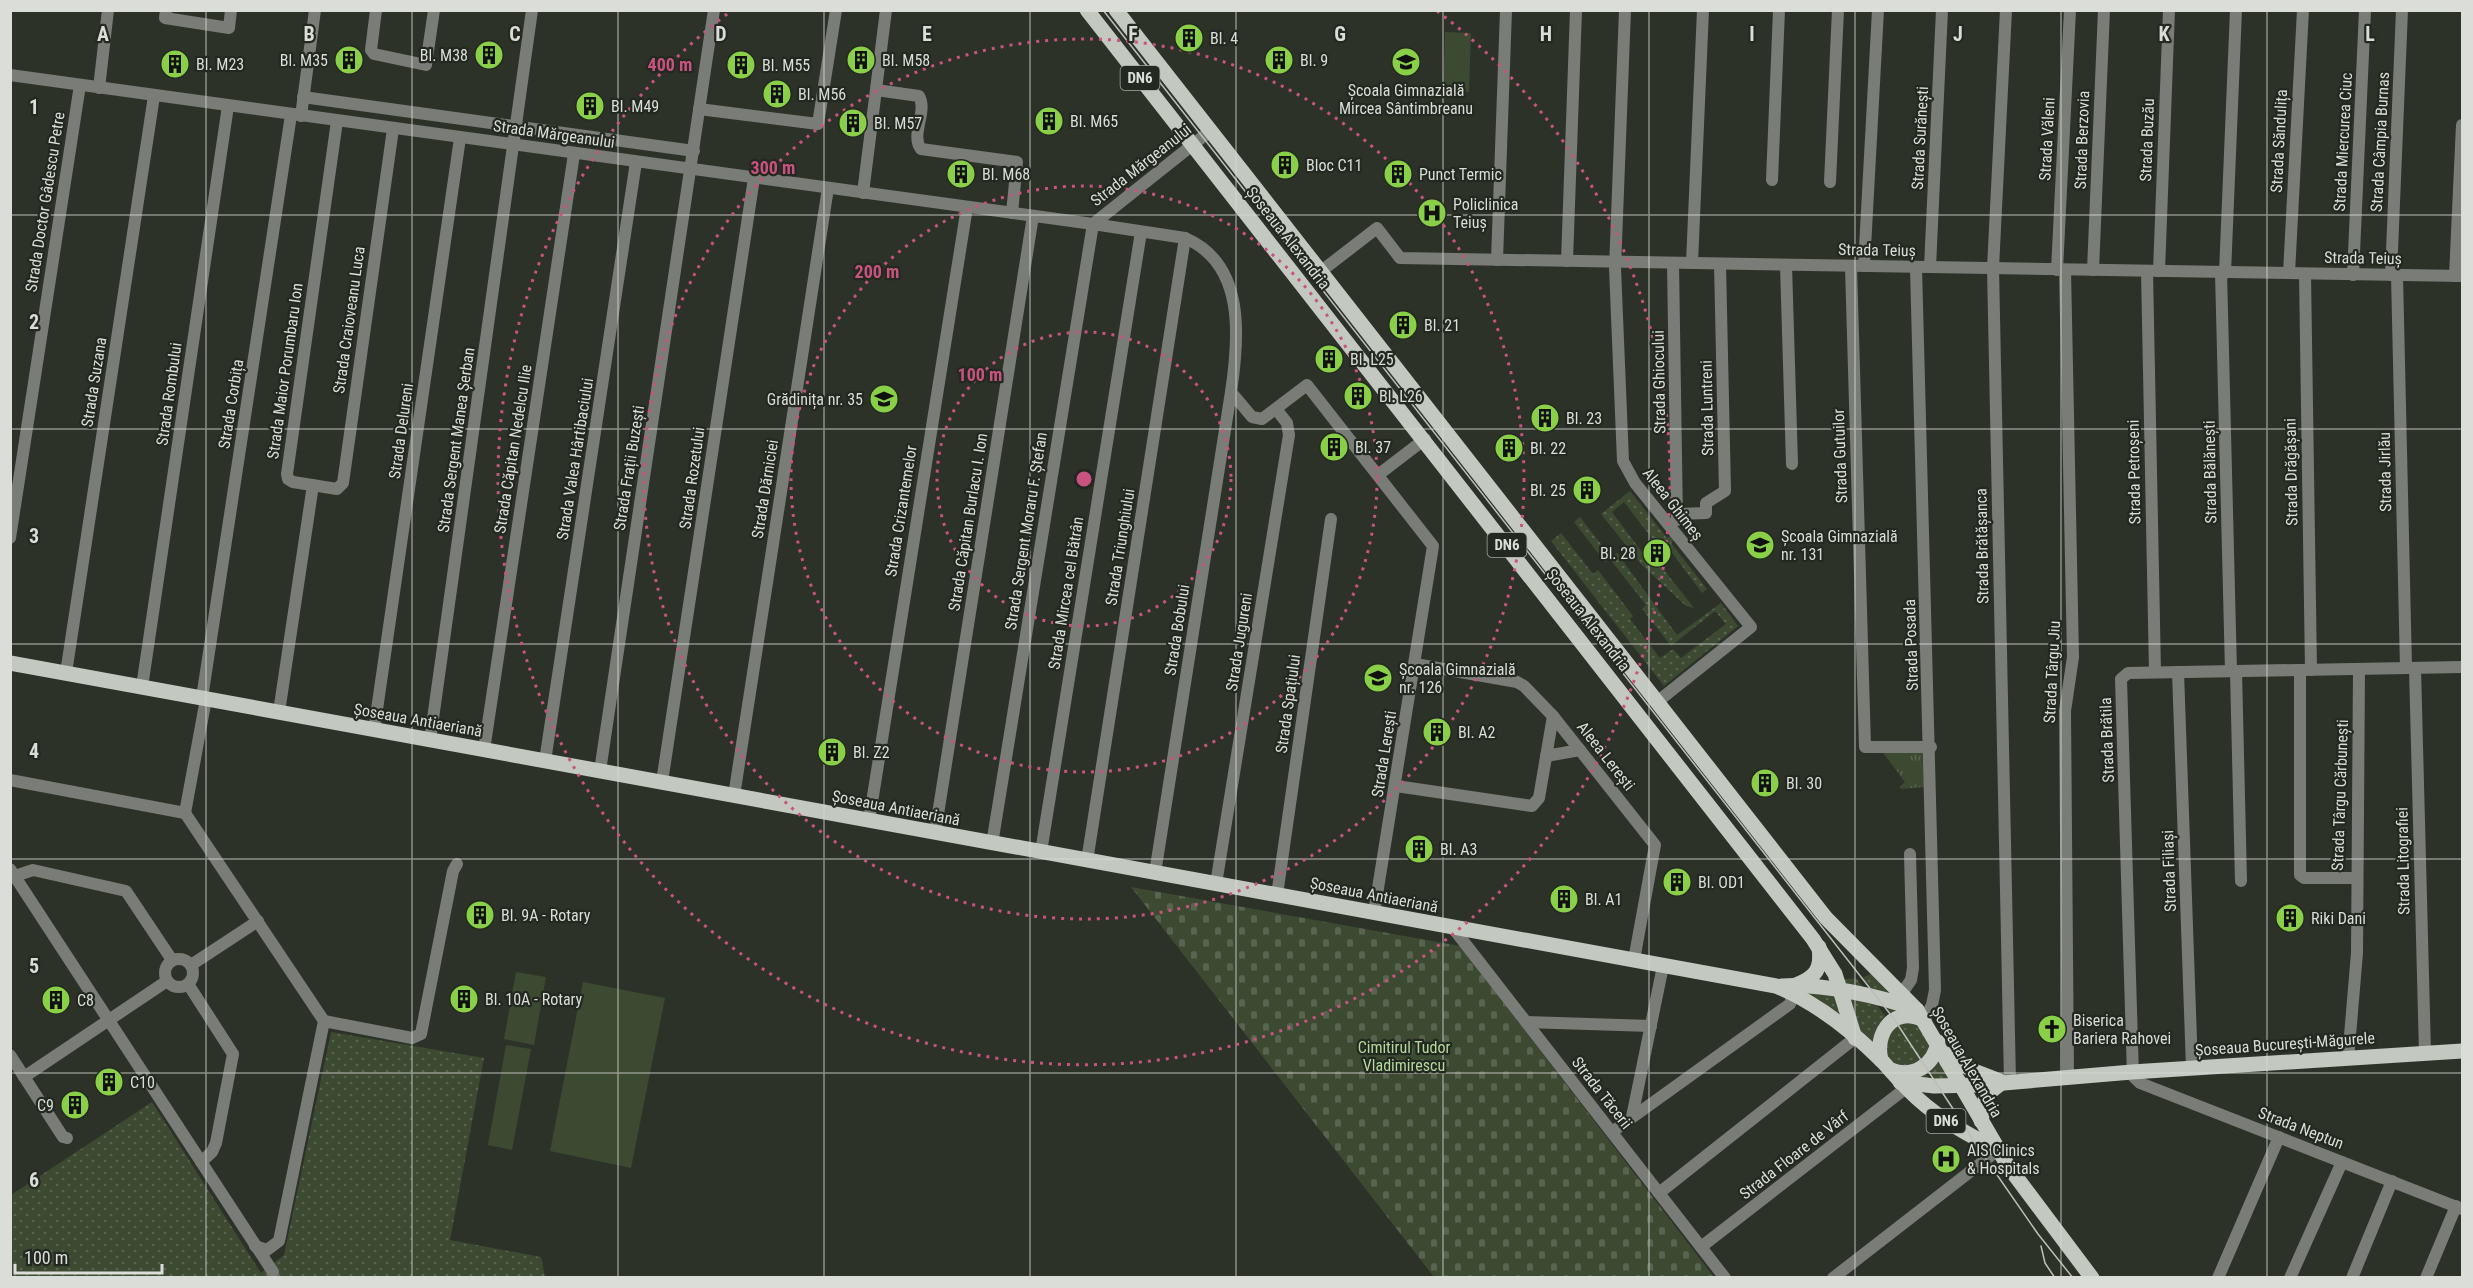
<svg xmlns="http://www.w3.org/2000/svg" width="2473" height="1288" font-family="'Roboto Condensed',sans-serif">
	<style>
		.grass { fill: url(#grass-dots) }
		.cemetery { fill: url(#cemetery-stones) }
		.park { fill: url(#park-tufts) }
		.garden { fill: #3c4a32 }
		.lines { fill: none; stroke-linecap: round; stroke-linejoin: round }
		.minor { stroke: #7a7c78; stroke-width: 12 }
		.major { stroke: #c3c8c0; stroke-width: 15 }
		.tram { stroke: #bcbfb9; stroke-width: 1.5 }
		.grid { fill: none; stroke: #daddd8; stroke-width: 1.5; stroke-opacity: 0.55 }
		.ring { fill: none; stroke: #c95380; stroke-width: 3; stroke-dasharray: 3 6 }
		.labels { text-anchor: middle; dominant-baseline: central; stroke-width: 4.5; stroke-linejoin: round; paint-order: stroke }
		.shield { fill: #232820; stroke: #a3a7a1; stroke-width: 1.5 }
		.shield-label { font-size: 15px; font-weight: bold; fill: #daddd8 }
		.poi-label { font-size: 16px; fill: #daddd8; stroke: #232820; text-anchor: start }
		.street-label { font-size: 16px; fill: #daddd8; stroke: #232820 }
		.park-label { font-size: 16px; fill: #b5d89c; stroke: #232820 }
		.grid-label { font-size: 20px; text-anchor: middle; font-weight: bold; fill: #daddd8; stroke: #232820; stroke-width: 4.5; stroke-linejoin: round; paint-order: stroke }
		.centre { fill: #c95380; stroke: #232820; stroke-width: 3 }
		.ring-label { font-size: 18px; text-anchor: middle; font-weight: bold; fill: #c95380; stroke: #232820; stroke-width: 4.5; stroke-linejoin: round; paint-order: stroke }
	</style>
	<defs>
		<pattern id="grass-dots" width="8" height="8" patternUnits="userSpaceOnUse" patternTransform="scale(1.5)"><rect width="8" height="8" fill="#3c4a32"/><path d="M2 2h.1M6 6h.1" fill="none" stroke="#58644f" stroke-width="1.8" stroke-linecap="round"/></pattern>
		<pattern id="cemetery-stones" width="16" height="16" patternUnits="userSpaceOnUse" patternTransform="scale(1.5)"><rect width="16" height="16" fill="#3c4a32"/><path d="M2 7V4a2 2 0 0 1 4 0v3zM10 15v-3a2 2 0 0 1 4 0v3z" fill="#58644f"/></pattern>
		<pattern id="park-tufts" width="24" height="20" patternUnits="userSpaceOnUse" patternTransform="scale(1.5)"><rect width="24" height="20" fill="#3c4a32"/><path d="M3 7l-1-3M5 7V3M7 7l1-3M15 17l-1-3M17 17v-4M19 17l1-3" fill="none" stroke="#58644f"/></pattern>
	</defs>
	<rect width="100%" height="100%" fill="#2d3229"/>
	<g class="grass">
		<polygon points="1630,491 1667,538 1673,534 1676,538 1671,543 1707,589 1702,593 1667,546 1661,550 1624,502 1612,512 1647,559 1653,556 1694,608 1686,606 1641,564 1601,514"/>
		<polygon points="1580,517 1611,557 1617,553 1677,635 1721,603 1738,626 1664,686 1551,541 1561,533 1593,574 1598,570 1633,616 1630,619 1660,658 1673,649 1681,658 1726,624 1715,611 1671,646 1642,609 1646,605 1610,559 1605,562 1574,522"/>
		<polygon points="1879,970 1962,1086 1940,1087 1926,1065 1922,1068 1934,1086 1912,1084 1796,985 1856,978 1890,1022 1894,1019 1862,978"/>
		<polygon points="331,1032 484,1058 450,1240 541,1257 545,1277 11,1278 11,1195 152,1102 261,1273 284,1255"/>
	</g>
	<polygon class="cemetery" points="1131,887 1460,946 1714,1277 1434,1277"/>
	<polygon class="park" points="1922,749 1924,787 1902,789 1899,787 1905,782 1881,750"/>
	<g class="garden">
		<polygon points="1445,32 1471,33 1469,92 1443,91"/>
		<polygon points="516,972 546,977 534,1045 504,1039"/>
		<polygon points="583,982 665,998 631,1168 550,1151"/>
		<polygon points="506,1045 531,1049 512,1150 488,1145"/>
	</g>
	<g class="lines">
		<g class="minor">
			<polyline points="166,10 165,18 229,28 231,10"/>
			<polyline points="376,10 371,50 374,54 426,65 434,10"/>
			<polyline points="1625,10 1615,268 1623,461 1635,483 1751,627 1657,702"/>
			<polyline points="2006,10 1993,268 2010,1082"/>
			<path d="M10 75 1093 224 1185 238C1246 264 1239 339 1231 392L1252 417 1262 419 1307 385 1433 546 1374 913"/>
			<polyline points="99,88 108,10"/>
			<path d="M876 90 919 96C928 111 910 135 921 149L1017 162 1012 213"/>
			<polyline points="303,97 694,151"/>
			<polyline points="699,109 818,124 836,10"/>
			<polyline points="301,116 315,10"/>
			<polyline points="337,121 287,474 288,479 293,482 337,489 343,483 393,129"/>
			<polyline points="1772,180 1779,10"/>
			<polyline points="1830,182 1838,10"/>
			<polyline points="863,193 886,10"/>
			<polyline points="1093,224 1210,131"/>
			<polyline points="1497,260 1506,10"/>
			<polyline points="1567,261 1576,10"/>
			<polyline points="1673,263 1677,520"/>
			<polyline points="1692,263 1703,10"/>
			<polyline points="1786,265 1792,464"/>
			<polyline points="1851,266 1865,747 1931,747"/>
			<polyline points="1864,266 1878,10"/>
			<polyline points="1916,267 1935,990 1932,1005 1924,1020"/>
			<polyline points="1930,267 1942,10"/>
			<polyline points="2057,270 2070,10"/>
			<polyline points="2065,270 2073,657 2065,711 2068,1077"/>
			<polyline points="2093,270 2104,10"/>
			<polyline points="2147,271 2155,672"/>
			<polyline points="2159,271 2169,10"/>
			<polyline points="1320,272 1377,228 1400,258 2462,276"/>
			<polyline points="2221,272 2231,671"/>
			<polyline points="2225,273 2236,10"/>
			<polyline points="2289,273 2303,10"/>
			<polyline points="2305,274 2311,670"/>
			<polyline points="2353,275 2365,10"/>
			<polyline points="2391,275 2402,10"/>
			<polyline points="2397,275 2406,668"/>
			<polyline points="2455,276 2462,125"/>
			<polyline points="1378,475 1425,439"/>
			<polyline points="1677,514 1706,513 1706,503 1725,491 1720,264"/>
			<polyline points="10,538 80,85"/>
			<polyline points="1415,664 1517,682 1524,686 1553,716 1655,845 1634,960"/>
			<polyline points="2462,667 2128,673 2121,679 2133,1076 2140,1083 2462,1209"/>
			<polyline points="2415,668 2425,1053"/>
			<polyline points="2300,670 2300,875 2304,878 2357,878"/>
			<polyline points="2236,671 2241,881"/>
			<polyline points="2178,672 2192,1068"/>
			<polyline points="66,673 154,96"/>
			<polyline points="142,687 228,106"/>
			<polyline points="202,698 291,115"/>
			<polyline points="279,712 313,485"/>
			<polyline points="374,730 460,138"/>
			<polyline points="430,740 532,10"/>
			<polyline points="484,750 574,154"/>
			<polyline points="1546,756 1580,750"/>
			<polyline points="545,761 636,162"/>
			<polyline points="600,771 714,10"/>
			<polyline points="10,780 185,813 324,1021 279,1241 267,1250 255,1246"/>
			<polyline points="662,782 754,178"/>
			<polyline points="1396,786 1532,806 1539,798 1553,716"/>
			<polyline points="734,796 828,188"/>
			<polyline points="185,813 206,699"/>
			<polyline points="869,821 967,207"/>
			<polyline points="935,833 1033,216"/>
			<polyline points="992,844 1093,224"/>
			<polyline points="1041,852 1141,232"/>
			<polyline points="1087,861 1185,238"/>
			<polyline points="10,869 273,1272"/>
			<polyline points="1155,873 1231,392"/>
			<polyline points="15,876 33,870 126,891 172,960"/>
			<polyline points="1216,884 1289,435 1287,423 1276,409"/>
			<polyline points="1277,895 1331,519"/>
			<polyline points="1453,928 1725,1278"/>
			<circle cx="179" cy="973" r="14"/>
			<polyline points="191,965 258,921"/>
			<polyline points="188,984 233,1054 216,1143 212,1152 201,1162"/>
			<polyline points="1902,993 1911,980 1913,968 1910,854"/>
			<polyline points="324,1021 412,1038 421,1034 453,871 457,864"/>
			<polyline points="1526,1022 1651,1026"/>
			<polyline points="10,1055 63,1137 67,1138"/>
			<polyline points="2348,1059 2357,953 2359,669"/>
			<polyline points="24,1077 167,981"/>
			<polyline points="1632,1117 1663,966"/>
			<polyline points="1612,1132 1790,1004 1793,994"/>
			<polyline points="1659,1193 1855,1038"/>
			<polyline points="1701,1247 1906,1088"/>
			<polyline points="1833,1278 1998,1150"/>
			<polyline points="2218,1278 2279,1137"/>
			<polyline points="2290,1278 2342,1162"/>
			<polyline points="2352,1278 2392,1181"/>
			<polyline points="2426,1278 2456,1206"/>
		</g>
		<g class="major">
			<polyline points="1087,10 1813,939 1835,974 1855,1038"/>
			<polyline points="1116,10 1826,918 1917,1010 2008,1166 2092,1278"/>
			<path d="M10 663 1776 986C1815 1002 1852 1031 1882 1061 1893 1073 1904 1086 1917 1098 1941 1120 1969 1135 1998 1150"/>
			<path d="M1796 985C1816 977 1822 969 1819 947"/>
			<path d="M1782 986C1819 983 1882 996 1917 1010"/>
			<polyline points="1946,1054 1974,1071 2000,1081"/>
			<path d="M1881 1060C1874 1033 1894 1005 1924 1020"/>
			<path d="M1891 1070C1913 1079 1934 1065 1938 1042"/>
			<polyline points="1900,1082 1934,1086 1980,1085 2132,1072 2462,1051"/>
			<polyline points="1981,1121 1986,1095 2000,1084"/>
		</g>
		<g class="tram">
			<polyline points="1103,10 1894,1019 1986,1159 2038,1234 2073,1278"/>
			<polyline points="2041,1246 2045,1263 2055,1278"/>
		</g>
	</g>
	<path class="grid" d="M206 10V1278M412 10V1278M618 10V1278M824 10V1278M1030 10V1278M1236 10V1278M1443 10V1278M1649 10V1278M1855 10V1278M2061 10V1278M2267 10V1278M10 215H2462M10 429H2462M10 644H2462M10 859H2462M10 1073H2462"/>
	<g class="ring">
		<circle cx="1084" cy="479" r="147"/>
		<circle cx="1084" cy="479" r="293"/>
		<circle cx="1084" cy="479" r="440"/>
		<path d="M1437 11A586 586 0 1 1 731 11"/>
	</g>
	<defs>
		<g id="building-disc" transform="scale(1.5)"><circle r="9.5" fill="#89cf48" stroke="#232820"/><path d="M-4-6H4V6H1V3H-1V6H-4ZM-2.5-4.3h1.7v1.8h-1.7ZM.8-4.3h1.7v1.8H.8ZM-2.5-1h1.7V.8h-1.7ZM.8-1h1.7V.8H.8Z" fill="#111"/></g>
		<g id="school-disc" transform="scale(1.5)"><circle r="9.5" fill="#89cf48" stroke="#232820"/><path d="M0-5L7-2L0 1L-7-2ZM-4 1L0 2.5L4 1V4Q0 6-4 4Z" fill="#111"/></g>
		<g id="hospital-disc" transform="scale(1.5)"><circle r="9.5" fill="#89cf48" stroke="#232820"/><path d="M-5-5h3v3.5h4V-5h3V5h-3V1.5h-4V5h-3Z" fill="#111"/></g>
		<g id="church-disc" transform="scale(1.5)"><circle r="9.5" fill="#89cf48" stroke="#232820"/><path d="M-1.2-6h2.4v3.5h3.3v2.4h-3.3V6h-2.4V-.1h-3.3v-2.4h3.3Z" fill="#111"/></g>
	</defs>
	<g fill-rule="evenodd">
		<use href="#building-disc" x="1189" y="38"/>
		<use href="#building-disc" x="489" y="55"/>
		<use href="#building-disc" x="349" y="60"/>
		<use href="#building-disc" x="861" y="60"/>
		<use href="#building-disc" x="1279" y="60"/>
		<use href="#school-disc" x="1406" y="62"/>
		<use href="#building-disc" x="175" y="64"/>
		<use href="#building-disc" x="741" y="65"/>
		<use href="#building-disc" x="777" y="94"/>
		<use href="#building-disc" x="590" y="106"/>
		<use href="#building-disc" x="1049" y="121"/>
		<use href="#building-disc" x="853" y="123"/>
		<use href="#building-disc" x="1285" y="165"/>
		<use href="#building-disc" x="961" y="174"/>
		<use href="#building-disc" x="1398" y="174"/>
		<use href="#hospital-disc" x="1432" y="213"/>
		<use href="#building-disc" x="1403" y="325"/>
		<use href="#building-disc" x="1329" y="359"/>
		<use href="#building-disc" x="1358" y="396"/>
		<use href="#school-disc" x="884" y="399"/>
		<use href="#building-disc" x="1545" y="418"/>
		<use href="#building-disc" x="1334" y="447"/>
		<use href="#building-disc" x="1509" y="448"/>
		<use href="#building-disc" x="1587" y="490"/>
		<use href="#school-disc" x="1760" y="545"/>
		<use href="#building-disc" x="1657" y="553"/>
		<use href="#school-disc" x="1378" y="678"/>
		<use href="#building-disc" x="1437" y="732"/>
		<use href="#building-disc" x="832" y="752"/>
		<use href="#building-disc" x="1765" y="783"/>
		<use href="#building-disc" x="1419" y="849"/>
		<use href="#building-disc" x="1677" y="882"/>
		<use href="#building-disc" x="1564" y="899"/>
		<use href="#building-disc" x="480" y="915"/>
		<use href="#building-disc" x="2290" y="918"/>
		<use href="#building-disc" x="464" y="999"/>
		<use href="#building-disc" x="56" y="1000"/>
		<use href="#church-disc" x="2052" y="1029"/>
		<use href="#building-disc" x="109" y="1082"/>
		<use href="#building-disc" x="75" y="1105"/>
		<use href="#hospital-disc" x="1946" y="1159"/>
	</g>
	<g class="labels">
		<g class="shield">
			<rect x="1120.5" y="66" width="39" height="24" rx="4.5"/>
			<rect x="1487.5" y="533" width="39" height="24" rx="4.5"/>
			<rect x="1926.5" y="1109" width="39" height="24" rx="4.5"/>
		</g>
		<g class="shield-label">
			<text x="1140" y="78">DN6</text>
			<text x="1507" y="545">DN6</text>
			<text x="1946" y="1121">DN6</text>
		</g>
		<g class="poi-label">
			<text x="1210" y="38">Bl. 4</text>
			<text x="468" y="55" text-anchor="end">Bl. M38</text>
			<text x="328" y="60" text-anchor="end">Bl. M35</text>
			<text x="882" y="60">Bl. M58</text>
			<text x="1300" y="60">Bl. 9</text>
			<text x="196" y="64">Bl. M23</text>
			<text x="762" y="65">Bl. M55</text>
			<text x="1406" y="90" text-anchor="middle">Școala Gimnazială<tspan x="1406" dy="18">Mircea Sântimbreanu</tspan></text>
			<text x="798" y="94">Bl. M56</text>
			<text x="611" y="106">Bl. M49</text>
			<text x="1070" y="121">Bl. M65</text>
			<text x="874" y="123">Bl. M57</text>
			<text x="1306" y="165">Bloc C11</text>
			<text x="982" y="174">Bl. M68</text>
			<text x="1419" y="174">Punct Termic</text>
			<text x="1453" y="204">Policlinica<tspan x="1453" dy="18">Teiuș</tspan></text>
			<text x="1424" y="325">Bl. 21</text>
			<text x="1350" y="359">Bl. L25</text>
			<text x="1379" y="396">Bl. L26</text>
			<text x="863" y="399" text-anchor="end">Grădinița nr. 35</text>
			<text x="1566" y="418">Bl. 23</text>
			<text x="1355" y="447">Bl. 37</text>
			<text x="1530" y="448">Bl. 22</text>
			<text x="1566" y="490" text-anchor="end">Bl. 25</text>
			<text x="1781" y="536">Școala Gimnazială<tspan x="1781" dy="18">nr. 131</tspan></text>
			<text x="1636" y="553" text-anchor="end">Bl. 28</text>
			<text x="1399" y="669">Școala Gimnazială<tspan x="1399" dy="18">nr. 126</tspan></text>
			<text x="1458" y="732">Bl. A2</text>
			<text x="853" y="752">Bl. Z2</text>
			<text x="1786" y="783">Bl. 30</text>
			<text x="1440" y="849">Bl. A3</text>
			<text x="1698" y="882">Bl. OD1</text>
			<text x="1585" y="899">Bl. A1</text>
			<text x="501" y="915">Bl. 9A - Rotary</text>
			<text x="2311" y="918">Riki Dani</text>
			<text x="485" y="999">Bl. 10A - Rotary</text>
			<text x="77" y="1000">C8</text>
			<text x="2073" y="1020">Biserica<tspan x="2073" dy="18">Bariera Rahovei</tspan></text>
			<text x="130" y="1082">C10</text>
			<text x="54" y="1105" text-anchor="end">C9</text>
			<text x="1967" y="1150">AIS Clinics<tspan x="1967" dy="18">&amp; Hospitals</tspan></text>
		</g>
		<g class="street-label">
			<text transform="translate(554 134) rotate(8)">Strada Mărgeanului</text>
			<text transform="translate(1920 138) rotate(-87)">Strada Surănești</text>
			<text transform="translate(2047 139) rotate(-87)">Strada Văleni</text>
			<text transform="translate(2082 140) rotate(-88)">Strada Berzovia</text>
			<text transform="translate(2147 140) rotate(-88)">Strada Buzău</text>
			<text transform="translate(2279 141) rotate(-87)">Strada Săndulița</text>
			<text transform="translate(2343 142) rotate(-87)">Strada Miercurea Ciuc</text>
			<text transform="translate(2380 142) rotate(-87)">Strada Câmpia Burnas</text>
			<text transform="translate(1141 165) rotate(-38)">Strada Mărgeanului</text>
			<text transform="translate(45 202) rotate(-81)">Strada Doctor Gâdescu Petre</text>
			<text transform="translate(1288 238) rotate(52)">Șoseaua Alexandria</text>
			<text transform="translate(1877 250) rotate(1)">Strada Teiuș</text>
			<text transform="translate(2363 258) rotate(1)">Strada Teiuș</text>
			<text transform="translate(349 320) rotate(-82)">Strada Craioveanu Luca</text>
			<text transform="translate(285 371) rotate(-82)">Strada Maior Porumbaru Ion</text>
			<text transform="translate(94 382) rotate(-81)">Strada Suzana</text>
			<text transform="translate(1659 382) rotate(-91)">Strada Ghiocului</text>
			<text transform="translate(169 394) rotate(-82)">Strada Rombului</text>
			<text transform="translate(231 404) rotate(-81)">Strada Corbița</text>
			<text transform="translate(1707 408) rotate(-91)">Strada Luntreni</text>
			<text transform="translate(401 431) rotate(-82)">Strada Delureni</text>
			<text transform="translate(456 440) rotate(-82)">Strada Sergent Manea Șerban</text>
			<text transform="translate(513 449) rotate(-81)">Strada Căpitan Nedelcu Ilie</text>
			<text transform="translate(1840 456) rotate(-92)">Strada Gutuilor</text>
			<text transform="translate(575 459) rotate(-81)">Strada Valea Hârtibaciului</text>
			<text transform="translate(629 468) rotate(-81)">Strada Frații Buzești</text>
			<text transform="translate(2134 472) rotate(-91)">Strada Petroșeni</text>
			<text transform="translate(2210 472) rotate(-91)">Strada Bălănești</text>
			<text transform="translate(2291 472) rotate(-91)">Strada Drăgășani</text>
			<text transform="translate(2385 472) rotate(-91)">Strada Jirlău</text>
			<text transform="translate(692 478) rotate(-82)">Strada Rozetului</text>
			<text transform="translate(765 489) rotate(-81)">Strada Dărniciei</text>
			<text transform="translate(1673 504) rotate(52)">Aleea Ghimeș</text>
			<text transform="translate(901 511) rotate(-81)">Strada Crizantemelor</text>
			<text transform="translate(968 522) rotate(-81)">Strada Căpitan Burlacu I. Ion</text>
			<text transform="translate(1026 531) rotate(-81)">Strada Sergent Moraru F. Ștefan</text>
			<text transform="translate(1982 546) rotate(-91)">Strada Brătășanca</text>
			<text transform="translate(1120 547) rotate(-81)">Strada Triunghiului</text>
			<text transform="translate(1066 593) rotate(-81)">Strada Mircea cel Bătrân</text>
			<text transform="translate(1588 620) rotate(52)">Șoseaua Alexandria</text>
			<text transform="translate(1177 630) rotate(-81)">Strada Bobului</text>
			<text transform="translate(1239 642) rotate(-81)">Strada Jugureni</text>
			<text transform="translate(1911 645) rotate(-92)">Strada Posada</text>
			<text transform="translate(2052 672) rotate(-87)">Strada Târgu Jiu</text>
			<text transform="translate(1288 704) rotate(-82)">Strada Spațiului</text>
			<text transform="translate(418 720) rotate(10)">Șoseaua Antiaeriană</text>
			<text transform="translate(2107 740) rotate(-92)">Strada Brătila</text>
			<text transform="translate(1384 754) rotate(-81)">Strada Lerești</text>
			<text transform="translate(1606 756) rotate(52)">Aleea Lerești</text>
			<text transform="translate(2340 795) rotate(-88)">Strada Târgu Cărbunești</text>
			<text transform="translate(896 808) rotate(11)">Șoseaua Antiaeriană</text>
			<text transform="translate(2403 861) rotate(-91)">Strada Litografiei</text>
			<text transform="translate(2169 871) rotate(-92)">Strada Filiași</text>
			<text transform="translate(1374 895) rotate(11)">Șoseaua Antiaeriană</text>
			<text transform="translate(2285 1044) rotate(-4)">Șoseaua București-Măgurele</text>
			<text transform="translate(1967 1062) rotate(60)">Șoseaua Alexandria</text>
			<text transform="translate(1602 1093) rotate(52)">Strada Tăcerii</text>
			<text transform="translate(2301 1128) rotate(21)">Strada Neptun</text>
			<text transform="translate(1794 1155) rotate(-38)">Strada Floare de Vârf</text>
		</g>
		<g class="park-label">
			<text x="1404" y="1047">Cimitirul Tudor<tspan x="1404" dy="18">Vladimirescu</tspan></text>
		</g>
	</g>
	<g class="grid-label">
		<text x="103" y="41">A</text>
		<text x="309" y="41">B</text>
		<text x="515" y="41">C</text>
		<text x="721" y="41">D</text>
		<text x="927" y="41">E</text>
		<text x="1133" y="41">F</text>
		<text x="1340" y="41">G</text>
		<text x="1546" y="41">H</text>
		<text x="1752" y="41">I</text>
		<text x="1958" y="41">J</text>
		<text x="2164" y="41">K</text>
		<text x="2370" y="41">L</text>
		<text x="34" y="114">1</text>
		<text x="34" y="329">2</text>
		<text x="34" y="543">3</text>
		<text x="34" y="758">4</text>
		<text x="34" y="973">5</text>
		<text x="34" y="1187">6</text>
	</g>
	<circle cx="1084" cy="479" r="9" class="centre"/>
	<g class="ring-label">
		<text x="670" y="71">400 m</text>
		<text x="773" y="174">300 m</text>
		<text x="877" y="278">200 m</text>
		<text x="980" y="381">100 m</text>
	</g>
	<rect width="2473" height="1288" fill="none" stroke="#daddd8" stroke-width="24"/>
	<path d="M15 1264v9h147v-9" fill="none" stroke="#daddd8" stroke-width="3"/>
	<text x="24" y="1264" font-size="18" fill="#daddd8" stroke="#232820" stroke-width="4.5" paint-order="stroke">100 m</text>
</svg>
